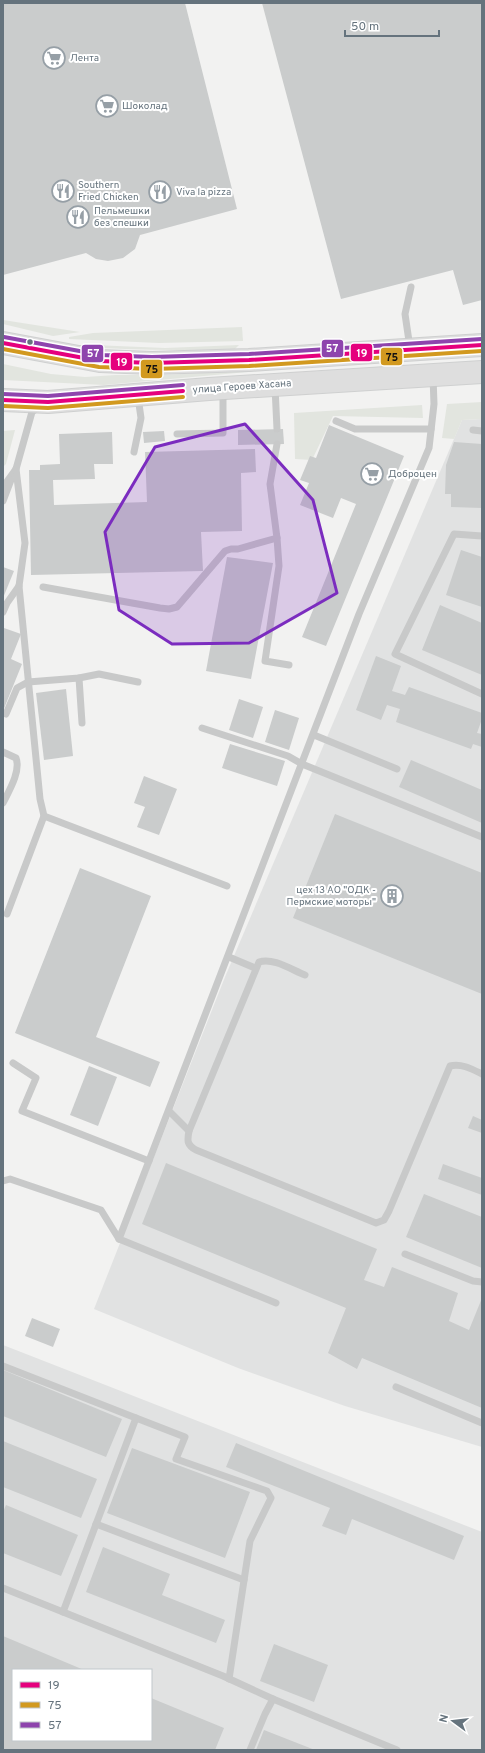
<svg xmlns="http://www.w3.org/2000/svg" width="485" height="1753" font-family="Overpass,sans-serif">
	<style>
		.built { fill: #e1e2e2; fill-rule: evenodd }
		.green { fill: #e2e5df }
		.building { fill: #cacccc }
		.lines { fill: none; stroke-linecap: round; stroke-linejoin: round }
		.primary-casing { stroke: #cfd0d0; stroke-width: 24 }
		.service { stroke: #c8c9c9; stroke-width: 7 }
		.primary { stroke: #dedede; stroke-width: 22 }
		.bus-1-casing { stroke: #fff; stroke-width: 7 }
		.bus-2-casing { stroke: #fff; stroke-width: 7 }
		.bus-3-casing { stroke: #fff; stroke-width: 7 }
		.bus-1 { stroke: #e5007d; stroke-width: 4 }
		.bus-2 { stroke: #d2991f; stroke-width: 4 }
		.bus-3 { stroke: #8e44ad; stroke-width: 4 }
		.marked { fill: #7b2cbf; fill-opacity: 0.2; stroke: #7b2cbf; stroke-width: 3; stroke-linejoin: round }
		.bus-dot { fill: #65737d; stroke: #fff; stroke-width: 1.5 }
		.labels { text-anchor: middle; dominant-baseline: central; stroke-width: 4; stroke-linejoin: round; paint-order: stroke }
		.poi-label { font-size: 10px; fill: #65737d; stroke: #fff; text-anchor: start }
		.street-label { font-size: 10px; fill: #65737d; stroke: #fff }
		.line-badge { stroke: #fff; stroke-width: 1.5 }
		.badge-label { font-size: 11px; text-anchor: middle; font-weight: bold; fill: #fff }
		.pale-badge-label { font-size: 11px; text-anchor: middle; font-weight: bold; fill: #111 }
	</style>
	<rect width="100%" height="100%" fill="#f2f2f1"/>
	<g class="built">
		<polygon points="482,419 482,1447 345,1406 238,1368 94,1309 225,977 462,420"/>
		<path d="M3 1345 482 1532V1750H3ZM13 1670H151V1740H13Z"/>
	</g>
	<g class="green">
		<polygon points="3,320 80,332 53,336 3,324"/>
		<polygon points="242,327 243,341 159,343 69,339 69,337 93,333"/>
		<path d="M93 345 165 348 239 345 235 349C179 351 126 350 70 346Z"/>
		<polygon points="3,364 51,374 85,377 116,375 164,375 280,369 104,385 3,380"/>
		<polygon points="482,402 482,419 462,420 454,439 442,438 447,404"/>
		<polygon points="422,405 423,418 333,416 312,460 295,459 294,413"/>
		<polygon points="15,430 6,464 3,467 3,431"/>
	</g>
	<g class="building">
		<polygon points="3,3 185,3 237,209 140,235 135,249 123,258 108,261 96,259 86,253 3,275"/>
		<polygon points="262,3 482,3 482,300 463,305 453,270 341,299"/>
		<polygon points="329,425 404,456 326,646 302,637 356,504 341,498 333,518 300,505 309,483 300,480 310,456 316,458"/>
		<polygon points="283,429 284,444 238,445 238,430"/>
		<polygon points="164,431 165,441 144,443 143,432"/>
		<polygon points="112,432 113,464 94,464 95,479 53,480 54,505 147,502 145,452 255,449 256,472 241,473 242,531 201,532 203,571 31,575 29,470 40,470 40,465 60,464 59,434"/>
		<polygon points="454,442 482,444 482,508 451,507 451,494 445,494 446,465"/>
		<polygon points="461,550 482,557 482,607 446,595"/>
		<polygon points="227,557 273,563 251,679 206,671"/>
		<polygon points="3,567 14,571 3,598"/>
		<polygon points="440,605 482,623 482,675 422,650"/>
		<polygon points="4,628 21,634 11,659 22,664 3,711 3,632"/>
		<polygon points="376,656 401,666 392,691 405,695 409,687 482,713 482,719 477,733 482,734 482,747 473,744 471,749 396,722 400,709 387,705 381,720 356,710"/>
		<polygon points="66,689 73,756 44,760 36,693"/>
		<polygon points="239,699 263,707 253,738 229,730"/>
		<polygon points="275,710 299,718 289,750 265,742"/>
		<polygon points="230,744 285,761 277,786 222,768"/>
		<polygon points="411,760 482,790 482,823 399,787"/>
		<polygon points="144,776 177,789 159,835 137,827 145,807 134,803"/>
		<polygon points="335,814 482,873 482,994 293,918"/>
		<polygon points="80,868 151,896 96,1037 160,1062 150,1087 15,1033"/>
		<polygon points="89,1066 117,1077 98,1126 70,1115"/>
		<polygon points="473,1116 482,1120 482,1133 468,1128"/>
		<polygon points="166,1163 377,1249 364,1280 384,1287 392,1267 458,1293 449,1321 469,1330 482,1298 482,1408 362,1358 357,1369 328,1353 346,1308 142,1224"/>
		<polygon points="443,1164 482,1178 482,1195 438,1179"/>
		<polygon points="424,1194 482,1217 482,1268 406,1237"/>
		<polygon points="32,1318 60,1329 53,1347 25,1336"/>
		<polygon points="3,1370 122,1419 106,1457 3,1416"/>
		<polygon points="3,1441 97,1479 81,1518 3,1487"/>
		<polygon points="236,1443 464,1536 454,1560 352,1519 346,1535 322,1526 330,1508 226,1467"/>
		<polygon points="132,1448 250,1492 225,1558 107,1513"/>
		<polygon points="6,1505 78,1535 61,1576 3,1553 3,1512"/>
		<polygon points="103,1547 170,1574 162,1595 225,1620 216,1643 86,1592"/>
		<polygon points="3,1636 84,1670 13,1670 13,1740 151,1740 151,1698 224,1728 215,1750 3,1750"/>
		<polygon points="274,1644 328,1665 314,1702 260,1681"/>
		<polygon points="264,1730 315,1750 256,1750"/>
	</g>
	<g class="lines">
		<g class="primary-casing">
			<g id="primary">
				<polyline points="3,343 100,361 152,363 249,360 482,345"/>
				<polyline points="3,400 48,402 209,389 482,372"/>
			</g>
		</g>
		<g class="service">
			<polyline points="410,348 405,314 411,287"/>
			<polyline points="275,387 277,429"/>
			<polyline points="336,421 355,429 431,429"/>
			<polyline points="473,430 482,431"/>
			<polyline points="177,434 223,433 223,391"/>
			<polyline points="134,452 141,418 138,397"/>
			<polyline points="3,487 16,469 32,412 39,407"/>
			<polyline points="3,501 11,480"/>
			<polyline points="482,536 454,534 395,654 482,694"/>
			<polyline points="277,538 279,566 265,661 289,665"/>
			<polyline points="19,586 40,799 44,816 227,886"/>
			<polyline points="43,587 160,608 169,609 177,607 225,551 231,549 238,549 277,538 270,484 277,444"/>
			<polyline points="3,612 7,603 19,586 25,543 16,469"/>
			<polyline points="79,678 82,723"/>
			<polyline points="6,714 17,688 28,682 79,678 99,674 138,682"/>
			<polyline points="202,728 288,756 302,764 482,837"/>
			<polyline points="314,735 397,769"/>
			<path d="M3 752 16 758C21 771 9 791 3 803"/>
			<polyline points="7,914 44,816"/>
			<polyline points="229,957 255,968"/>
			<polyline points="13,1063 36,1078 22,1111 149,1161"/>
			<path d="M169 1111 189 1131C187 1141 187 1145 196 1150L376 1223 384 1220 389 1211 450 1066C461 1063 472 1069 482 1074"/>
			<path d="M189 1131 259 962C273 957 292 970 305 975"/>
			<polyline points="3,1181 10,1179 101,1210 119,1239"/>
			<polyline points="405,1254 473,1281 482,1282"/>
			<polyline points="276,1303 119,1239 359,614 429,448 434,404 433,377"/>
			<polyline points="3,1366 136,1418"/>
			<polyline points="396,1387 482,1423"/>
			<polyline points="96,1524 244,1580"/>
			<polyline points="3,1588 63,1612 136,1418 185,1437 176,1459 267,1491 271,1498 250,1541 229,1679"/>
			<polyline points="63,1612 223,1676 273,1699 265,1714 250,1750"/>
			<polyline points="273,1699 397,1750"/>
		</g>
		<use href="#primary" class="primary"/>
		<g class="bus-1-casing">
			<g id="bus-1">
				<polyline points="3,343 100,361 152,363 249,360 482,345"/>
				<polyline points="3,400 48,402 183,391"/>
			</g>
		</g>
		<g class="bus-2-casing">
			<g id="bus-2">
				<polyline points="3,349 99,367 152,369 249,366 482,351"/>
				<polyline points="3,406 48,408 183,397"/>
			</g>
		</g>
		<g class="bus-3-casing">
			<g id="bus-3">
				<polyline points="4,337 101,355 152,357 249,354 482,339"/>
				<polyline points="3,394 48,396 183,385"/>
			</g>
		</g>
		<use href="#bus-1" class="bus-1"/>
		<use href="#bus-2" class="bus-2"/>
		<use href="#bus-3" class="bus-3"/>
	</g>
	<path class="marked" d="M245 424 313 500 337 593 249 643 172 644 119 610 105 532 155 447Z"/>
	<defs>
		<g id="supermarket-ring" transform="scale(1.15)"><circle r="9.5" fill="#fff" stroke="#969fa6" stroke-width="1.5"/><path d="M-6-5.5h2.5l.6 2H6L4.5 2H-2.5L-4.4-4H-6ZM-1.5 3.2a1.3 1.3 0 1 0 .1 0ZM3 3.2a1.3 1.3 0 1 0 .1 0Z" fill="#969fa6"/></g>
		<g id="restaurant-ring" transform="scale(1.15)"><circle r="9.5" fill="#fff" stroke="#969fa6" stroke-width="1.5"/><path d="M-5-6h1v4h1v-4h1v4h1v-4h1v5L-1.5 .5V6h-2V.5L-5-1ZM5-6V6H3V1.5H1.5Q1.5-4 5-6Z" fill="#969fa6"/></g>
		<g id="building-ring" transform="scale(1.15)"><circle r="9.5" fill="#fff" stroke="#969fa6" stroke-width="1.5"/><path d="M-4-6H4V6H1V3H-1V6H-4ZM-2.5-4.3h1.7v1.8h-1.7ZM.8-4.3h1.7v1.8H.8ZM-2.5-1h1.7V.8h-1.7ZM.8-1h1.7V.8H.8Z" fill="#969fa6"/></g>
	</defs>
	<g fill-rule="evenodd">
		<use href="#supermarket-ring" x="54" y="58"/>
		<use href="#supermarket-ring" x="107" y="106"/>
		<use href="#restaurant-ring" x="63" y="191"/>
		<use href="#restaurant-ring" x="160" y="192"/>
		<use href="#restaurant-ring" x="78" y="217"/>
		<use href="#supermarket-ring" x="372" y="474"/>
		<use href="#building-ring" x="392" y="896"/>
	</g>
	<circle class="bus-dot" cx="30" cy="342" r="3.5"/>
	<g class="labels">
		<g class="poi-label">
			<text x="70" y="58">Лента</text>
			<text x="122" y="106">Шоколад</text>
			<text x="78" y="185">Southern<tspan x="78" dy="12">Fried Chicken</tspan></text>
			<text x="176" y="192">Viva la pizza</text>
			<text x="94" y="211">Пельмешки<tspan x="94" dy="12">без спешки</tspan></text>
			<text x="388" y="474">Доброцен</text>
			<text x="376" y="890" text-anchor="end">цех 13 АО "ОДК -<tspan x="376" dy="12">Пермские моторы"</tspan></text>
		</g>
		<g class="street-label">
			<text transform="translate(242 387) rotate(-4)">улица Героев Хасана</text>
		</g>
	</g>
	<g class="line-badge">
		<rect x="321" y="339" width="23" height="19" rx="4" fill="#8e44ad"/>
		<rect x="350" y="343" width="23" height="19" rx="4" fill="#e5007d"/>
		<rect x="81" y="344" width="23" height="19" rx="4" fill="#8e44ad"/>
		<rect x="380" y="347" width="23" height="19" rx="4" fill="#d2991f"/>
		<rect x="110" y="352" width="23" height="19" rx="4" fill="#e5007d"/>
		<rect x="140" y="359" width="23" height="20" rx="4" fill="#d2991f"/>
	</g>
	<g class="badge-label">
		<text x="332" y="352">57</text>
		<text x="362" y="357">19</text>
		<text x="93" y="357">57</text>
		<text x="122" y="366">19</text>
	</g>
	<g class="pale-badge-label">
		<text x="392" y="361">75</text>
		<text x="152" y="373">75</text>
	</g>
	<rect width="485" height="1753" fill="none" stroke="#65737d" stroke-width="8"/>
	<rect x="12" y="1669" width="140" height="72" fill="#ffffff" stroke="#c1c7cb"/>
	<rect x="20" y="1682" width="20" height="6" fill="#e5007d" stroke="#c1c7cb"/>
	<text x="48" y="1689" font-size="12" fill="#65737d">19</text>
	<rect x="20" y="1702" width="20" height="6" fill="#d2991f" stroke="#c1c7cb"/>
	<text x="48" y="1709" font-size="12" fill="#65737d">75</text>
	<rect x="20" y="1722" width="20" height="6" fill="#8e44ad" stroke="#c1c7cb"/>
	<text x="48" y="1729" font-size="12" fill="#65737d">57</text>
	<g transform="translate(453 1721) rotate(285)" stroke="#ffffff" stroke-width="3" paint-order="stroke">
	<path d="M0-3L7 15L0 10L-7 15Z" fill="#65737d"/>
	<text y="-6" font-size="11" font-weight="bold" text-anchor="middle" fill="#65737d">N</text>
	</g>
	<path d="M345 30v6h94v-6" fill="none" stroke="#65737d" stroke-width="2"/>
	<text x="351" y="30" font-size="12" fill="#65737d" stroke="#ffffff" stroke-width="3" paint-order="stroke">50 m</text>
</svg>
